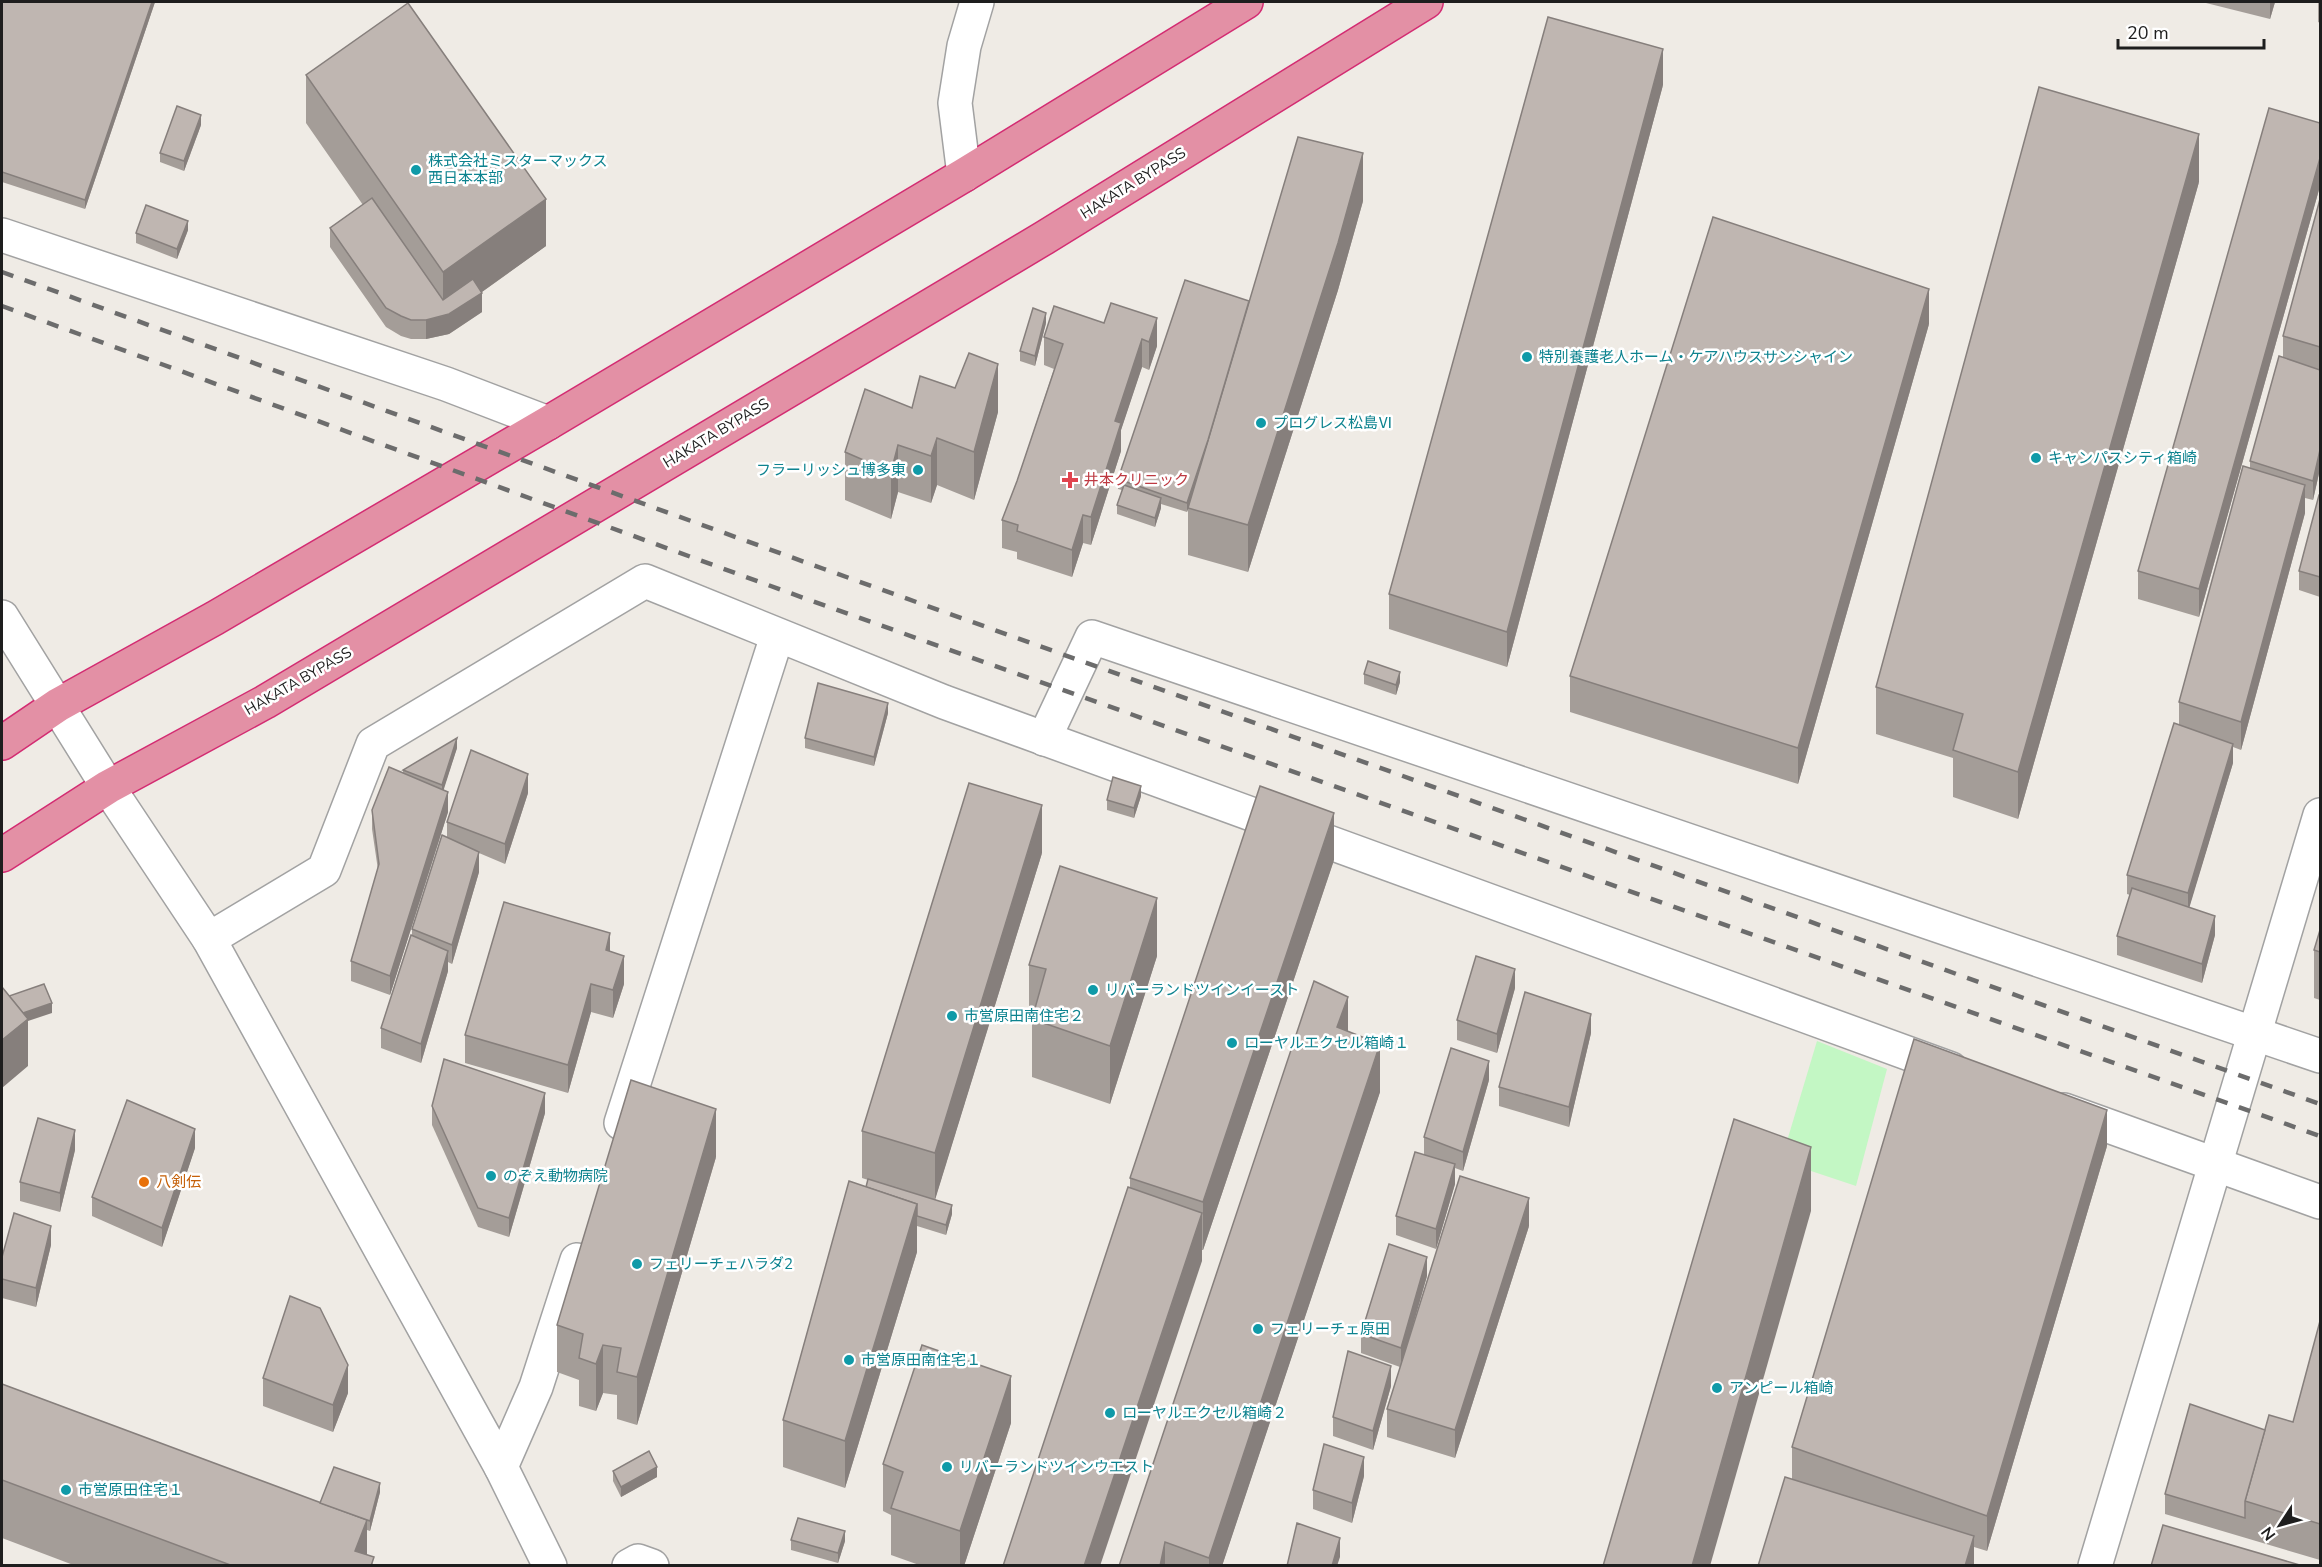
<svg xmlns="http://www.w3.org/2000/svg" width="2322" height="1567" font-family="'Nunito Sans','Noto Sans JP',sans-serif">
	<style>
		.park { fill: #c3f7c4 }
		.lines { fill: none; stroke-linecap: round; stroke-linejoin: round }
		.minor-casing { stroke: #a2a2a2; stroke-width: 36 }
		.highway-casing { stroke: #d32c72; stroke-width: 36 }
		.minor { stroke: #fff; stroke-width: 33 }
		.highway { stroke: #e390a5; stroke-width: 33 }
		.rail { stroke: #6c6c6c; stroke-width: 4.5; stroke-dasharray: 12 12; stroke-linecap: butt }
		.wall { fill: #a49d98 }
		.shaded-wall { fill: #867f7c }
		.building { fill: #bfb6b1; stroke: #867f7c; stroke-width: 1.5 }
		.culture-dot { fill: #0f9aa8; stroke: #fff; stroke-width: 2 }
		.health-dot { fill: #e0444e; stroke: #fff; stroke-width: 2 }
		.food-dot { fill: #e8710a; stroke: #fff; stroke-width: 2 }
		.labels { text-anchor: middle; dominant-baseline: central; stroke-width: 5; stroke-linejoin: round; paint-order: stroke }
		.culture-label { font-size: 15px; fill: #0d838f; stroke: #fff; text-anchor: start }
		.street-label { font-size: 15px; fill: #1e1e1e; stroke: #fff }
		.health-label { font-size: 15px; fill: #be3a42; stroke: #fff; text-anchor: start }
		.food-label { font-size: 15px; fill: #c56008; stroke: #fff; text-anchor: start }
	</style>
	<rect width="100%" height="100%" fill="#efebe5"/>
	<polygon class="park" points="1817,1041 1887,1069 1856,1186 1781,1161"/>
	<g class="lines">
		<g class="minor-casing">
			<g id="minor">
				<polyline points="964,175 955,103 964,46 977,2"/>
				<polyline points="2,235 446,384 548,423"/>
				<polyline points="2,617 108,787 209,939 501,1467 550,1566"/>
				<polyline points="1044,739 1092,637 2320,1056"/>
				<polyline points="209,939 324,870 373,744 645,581 944,702 1951,1069"/>
				<polyline points="2064,1110 2320,1202"/>
				<polyline points="621,1123 777,636"/>
				<polyline points="501,1467 536,1387 577,1260"/>
				<polyline points="629,1566 638,1561 652,1566"/>
				<polyline points="2095,1566 2320,815"/>
			</g>
		</g>
		<g class="highway-casing">
			<g id="highway">
				<polyline points="2,743 58,705 215,618 548,423 964,175 1246,2"/>
				<polyline points="2,855 108,787 265,702 1044,238 1426,2"/>
			</g>
		</g>
		<use href="#minor" class="minor"/>
		<use href="#highway" class="highway"/>
		<g class="rail">
			<polyline points="2,272 824,569 2320,1104"/>
			<polyline points="2,306 812,601 2320,1136"/>
		</g>
	</g>
	<g class="wall">
		<polygon points="2,2 155,2 85,209 2,182"/>
		<polygon points="2202,2 2275,2 2270,19"/>
		<polygon points="2318,2 2320,2 2320,23 2318,22"/>
		<polygon points="306,75 546,246 482,292 482,312 449,334 426,339 411,339 401,336 386,327 330,247 330,228 363,205 306,123"/>
		<polygon points="1663,85 1507,667 1389,629 1389,594"/>
		<polygon points="2320,123 2320,186 2199,617 2138,599 2138,571"/>
		<polygon points="201,125 184,171 160,162 160,153"/>
		<polygon points="2199,182 2018,819 1953,797 1953,758 1876,734 1876,687"/>
		<polygon points="2320,199 2320,469 2313,500 2305,498 2305,513 2241,750 2233,747 2233,763 2189,907 2215,935 2202,983 2117,955 2117,936 2130,895 2127,894 2127,875 2179,725 2179,702 2250,468 2250,461 2283,357 2283,336"/>
		<polygon points="1363,201 1338,290 1248,572 1188,555 1188,509 1187,512 1161,504 1161,508 1155,527 1117,514 1117,505 1122,490 1118,489 1118,479 1249,301"/>
		<polygon points="188,230 177,259 136,243 136,233"/>
		<polygon points="1111,303 1157,346 1149,370 1142,367 1121,430 1121,451 1091,545 1083,543 1072,577 1017,559 1017,552 1002,548 1002,520 1017,481 1054,369 1044,365 1044,337 1104,323"/>
		<polygon points="1046,323 1035,366 1020,361 1020,351"/>
		<polygon points="1929,324 1798,784 1570,712 1570,676"/>
		<polygon points="912,408 998,412 974,500 937,485 931,503 898,492 891,519 845,500 845,452"/>
		<polygon points="2320,495 2320,597 2299,590 2299,571"/>
		<polygon points="1364,674 1400,682 1396,695 1364,684"/>
		<polygon points="888,713 874,766 805,748 805,738"/>
		<polygon points="457,748 443,790 448,812 390,995 351,981 351,961 378,870 372,829 372,810 403,773 403,770"/>
		<polygon points="528,793 505,864 479,853 479,872 452,964 448,962 448,971 421,1063 381,1048 381,1028 412,935 412,929 447,837 447,822"/>
		<polygon points="1141,796 1134,818 1107,810 1107,800"/>
		<polygon points="1042,853 935,1199 952,1214 946,1235 917,1226 917,1252 845,1488 783,1467 783,1420 868,1180 862,1178 862,1131"/>
		<polygon points="1334,860 1203,1250 1202,1250 1202,1261 1130,1188 1130,1178"/>
		<polygon points="2320,930 2320,1000 2314,998 2314,950"/>
		<polygon points="610,952 624,984 613,1018 591,1012 568,1093 465,1063 465,1035"/>
		<polygon points="1157,956 1110,1104 1032,1077 1032,1023 1029,1023 1029,965"/>
		<polygon points="1515,988 1497,1053 1457,1040 1457,1020"/>
		<polygon points="1348,1031 1380,1092 1222,1566 1119,1566"/>
		<polygon points="1591,1033 1569,1127 1499,1106 1499,1087"/>
		<polygon points="1489,1080 1463,1171 1455,1168 1455,1184 1436,1249 1396,1235 1396,1216 1424,1155 1424,1137"/>
		<polygon points="432,1106 545,1113 509,1237 478,1227 432,1125"/>
		<polygon points="2107,1146 1987,1551 1974,1547 1974,1566 1792,1479 1792,1447"/>
		<polygon points="195,1148 162,1247 92,1216 92,1197"/>
		<polygon points="75,1150 60,1212 20,1201 20,1182"/>
		<polygon points="716,1157 637,1425 617,1419 617,1395 603,1393 596,1411 579,1406 579,1380 557,1372 557,1325"/>
		<polygon points="1529,1226 1455,1458 1387,1437 1387,1409 1400,1367 1361,1353 1361,1334 1427,1276 1402,1363"/>
		<polygon points="51,1245 36,1307 2,1298 2,1257"/>
		<polygon points="2320,1321 2320,1560 2165,1514 2165,1494 2265,1430 2293,1422"/>
		<polygon points="263,1378 348,1393 333,1432 263,1406"/>
		<polygon points="2,1384 320,1503 380,1492 370,1531 367,1530 367,1555 374,1566 76,1566 2,1538"/>
		<polygon points="1391,1386 1373,1450 1333,1436 1333,1417"/>
		<polygon points="1011,1423 964,1566 922,1566 891,1555 891,1515 883,1511 883,1464"/>
		<polygon points="613,1471 657,1477 621,1497 613,1481"/>
		<polygon points="1364,1476 1352,1523 1313,1509 1313,1490"/>
		<polygon points="791,1540 845,1541 838,1563 791,1550"/>
	</g>
	<g class="shaded-wall">
		<polygon points="152,2 155,2 85,209 85,200"/>
		<polygon points="2270,2 2275,2 2270,19"/>
		<polygon points="1663,49 1663,85 1507,667 1507,632"/>
		<polygon points="201,115 201,125 184,171 184,161"/>
		<polygon points="2199,134 2199,182 2018,819 2018,772"/>
		<polygon points="1363,153 1363,201 1338,290 1248,572 1248,525"/>
		<polygon points="2320,158 2320,186 2199,617 2199,589"/>
		<polygon points="546,199 546,246 465,304 482,293 482,312 449,334 426,339 426,320 443,316 443,272"/>
		<polygon points="188,221 188,230 177,259 177,249"/>
		<polygon points="1929,289 1929,324 1798,784 1798,748"/>
		<polygon points="1254,303 1254,313 1187,512 1187,503"/>
		<polygon points="1046,313 1046,323 1035,366 1035,356"/>
		<polygon points="1157,318 1157,346 1149,370 1149,342"/>
		<polygon points="1142,339 1142,367 1121,430 1121,451 1091,545 1091,517 1115,421"/>
		<polygon points="998,364 998,412 974,500 974,452"/>
		<polygon points="937,438 937,485 931,503 931,456"/>
		<polygon points="898,445 898,492 891,519 891,472"/>
		<polygon points="2320,450 2320,469 2313,500 2313,481"/>
		<polygon points="2305,485 2305,513 2241,750 2241,722"/>
		<polygon points="1161,498 1161,508 1155,527 1155,518"/>
		<polygon points="1083,515 1083,543 1072,577 1072,550"/>
		<polygon points="1400,672 1400,682 1396,695 1396,685"/>
		<polygon points="888,703 888,713 874,766 874,757"/>
		<polygon points="457,738 457,748 442,795 442,785"/>
		<polygon points="2233,744 2233,763 2188,912 2188,893"/>
		<polygon points="528,774 528,793 505,864 505,844"/>
		<polygon points="1141,786 1141,796 1134,818 1134,808"/>
		<polygon points="448,792 448,812 390,995 390,976"/>
		<polygon points="1042,805 1042,853 935,1200 935,1153"/>
		<polygon points="1334,813 1334,860 1203,1250 1203,1202"/>
		<polygon points="479,852 479,872 452,964 452,945"/>
		<polygon points="1157,898 1157,956 1110,1104 1110,1046"/>
		<polygon points="2215,916 2215,935 2202,983 2202,964"/>
		<polygon points="610,933 610,961 606,950"/>
		<polygon points="448,951 448,971 421,1063 421,1044"/>
		<polygon points="624,956 624,984 613,1018 613,990"/>
		<polygon points="1515,969 1515,988 1497,1053 1497,1034"/>
		<polygon points="591,984 591,1012 568,1093 568,1065"/>
		<polygon points="1348,997 1348,1045 1337,1027"/>
		<polygon points="52,1003 52,1013 28,1021 28,1066 2,1088 2,1040 15,1016"/>
		<polygon points="1591,1014 1591,1033 1569,1127 1569,1107"/>
		<polygon points="1380,1044 1380,1092 1222,1566 1209,1566 1209,1558"/>
		<polygon points="1489,1061 1489,1080 1463,1171 1463,1152"/>
		<polygon points="545,1093 545,1113 509,1237 509,1218"/>
		<polygon points="716,1109 716,1157 637,1425 637,1377"/>
		<polygon points="2107,1110 2107,1146 1987,1551 1987,1516"/>
		<polygon points="195,1129 195,1148 162,1247 162,1228"/>
		<polygon points="75,1130 75,1150 60,1212 60,1193"/>
		<polygon points="1811,1147 1811,1211 1710,1566 1692,1566"/>
		<polygon points="1455,1164 1455,1184 1436,1249 1436,1229"/>
		<polygon points="1529,1198 1529,1226 1455,1458 1455,1430"/>
		<polygon points="917,1204 917,1252 845,1488 845,1441"/>
		<polygon points="952,1205 952,1214 946,1235 946,1225"/>
		<polygon points="1202,1213 1202,1261 1100,1566 1084,1566"/>
		<polygon points="51,1226 51,1245 36,1307 36,1288"/>
		<polygon points="1427,1257 1427,1276 1401,1367 1401,1348"/>
		<polygon points="603,1345 603,1393 596,1411 596,1364"/>
		<polygon points="348,1365 348,1393 333,1432 333,1405"/>
		<polygon points="1391,1366 1391,1386 1373,1450 1373,1431"/>
		<polygon points="1011,1376 1011,1423 964,1566 960,1566 960,1531"/>
		<polygon points="1364,1457 1364,1476 1352,1523 1352,1503"/>
		<polygon points="657,1467 657,1477 621,1497 621,1487"/>
		<polygon points="380,1483 380,1492 370,1531 370,1521"/>
		<polygon points="367,1520 367,1566 355,1551"/>
		<polygon points="845,1531 845,1541 838,1563 838,1553"/>
		<polygon points="1974,1536 1974,1566 1965,1566"/>
		<polygon points="1340,1538 1340,1557 1337,1566 1332,1566"/>
		<polygon points="1165,1542 1165,1566 1160,1566"/>
	</g>
	<g class="building">
		<polygon points="2,2 152,2 85,200 2,172"/>
		<polygon points="408,3 546,199 443,272 306,75"/>
		<polygon points="1548,17 1663,49 1507,632 1389,594"/>
		<polygon points="2039,87 2199,134 2018,772 1953,750 1963,714 1876,687"/>
		<polygon points="177,106 201,115 184,161 160,153"/>
		<polygon points="2269,108 2320,123 2320,158 2199,589 2138,571"/>
		<polygon points="1298,137 1363,153 1338,243 1248,525 1188,508"/>
		<polygon points="372,198 443,300 473,279 482,293 449,314 426,320 411,320 401,316 386,308 330,228"/>
		<polygon points="2320,199 2320,347 2283,336"/>
		<polygon points="146,205 188,221 177,249 136,233"/>
		<polygon points="1713,217 1929,289 1798,748 1570,676"/>
		<polygon points="1185,280 1249,301 1208,440 1187,503 1118,479"/>
		<polygon points="1111,303 1157,318 1149,342 1142,339 1115,421 1121,423 1091,517 1083,515 1072,550 1017,531 1018,525 1002,520 1017,481 1063,344 1044,337 1054,306 1104,323"/>
		<polygon points="1033,308 1046,313 1035,356 1020,351"/>
		<polygon points="969,353 998,364 974,452 937,438 931,456 898,445 891,472 845,452 865,389 912,408 920,376 955,388"/>
		<polygon points="2279,356 2320,370 2320,450 2313,481 2250,461"/>
		<polygon points="2243,466 2305,485 2241,722 2179,702"/>
		<polygon points="1124,485 1161,498 1155,518 1117,505"/>
		<polygon points="2319,495 2320,495 2320,577 2299,571"/>
		<polygon points="1368,661 1400,672 1396,685 1364,674"/>
		<polygon points="818,683 888,703 874,757 805,738"/>
		<polygon points="2174,723 2233,744 2188,893 2127,875"/>
		<polygon points="457,738 442,785 403,770"/>
		<polygon points="471,750 528,774 505,844 447,822"/>
		<polygon points="389,767 448,792 390,976 351,961 379,864 372,810"/>
		<polygon points="1113,777 1141,786 1134,808 1107,800"/>
		<polygon points="969,783 1042,805 935,1153 862,1131"/>
		<polygon points="1260,786 1334,813 1203,1202 1130,1178"/>
		<polygon points="442,835 479,852 452,945 412,929"/>
		<polygon points="1060,866 1157,898 1110,1046 1032,1019 1046,969 1029,965"/>
		<polygon points="2132,888 2215,916 2202,964 2117,936"/>
		<polygon points="504,902 610,933 606,950 624,956 613,990 591,984 568,1065 465,1035"/>
		<polygon points="2320,930 2320,952 2314,950"/>
		<polygon points="411,935 448,951 421,1044 381,1028"/>
		<polygon points="1476,956 1515,969 1497,1034 1457,1020"/>
		<polygon points="1314,981 1348,997 1337,1027 1380,1044 1209,1558 1165,1542 1160,1566 1119,1566"/>
		<polygon points="44,984 52,1003 23,1013 9,996"/>
		<polygon points="2,987 28,1019 2,1040"/>
		<polygon points="1525,992 1591,1014 1569,1107 1499,1087"/>
		<polygon points="1914,1039 2107,1110 1987,1516 1792,1447"/>
		<polygon points="1451,1048 1489,1061 1463,1152 1424,1137"/>
		<polygon points="444,1059 545,1093 509,1218 478,1208 432,1106"/>
		<polygon points="631,1080 716,1109 637,1377 617,1372 621,1348 603,1345 596,1364 579,1358 583,1334 557,1325"/>
		<polygon points="127,1100 195,1129 162,1228 92,1197"/>
		<polygon points="38,1118 75,1130 60,1193 20,1182"/>
		<polygon points="1734,1119 1811,1147 1692,1566 1603,1566"/>
		<polygon points="1415,1152 1455,1164 1436,1229 1396,1216"/>
		<polygon points="1460,1176 1529,1198 1455,1430 1387,1409"/>
		<polygon points="868,1179 952,1205 946,1225 917,1216 917,1204 866,1187"/>
		<polygon points="849,1181 917,1204 845,1441 783,1420"/>
		<polygon points="1128,1187 1202,1213 1084,1566 1003,1566"/>
		<polygon points="14,1213 51,1226 36,1288 2,1279 2,1257"/>
		<polygon points="1389,1244 1427,1257 1401,1348 1361,1334"/>
		<polygon points="290,1296 320,1308 348,1365 333,1405 263,1378"/>
		<polygon points="2320,1321 2320,1524 2245,1501 2269,1415 2293,1422"/>
		<polygon points="922,1345 1011,1376 960,1531 891,1508 903,1472 883,1464"/>
		<polygon points="1348,1351 1391,1366 1373,1431 1333,1417"/>
		<polygon points="2,1384 367,1520 355,1551 374,1557 371,1566 233,1566 2,1480"/>
		<polygon points="2190,1404 2265,1430 2245,1501 2245,1518 2165,1494"/>
		<polygon points="1324,1444 1364,1457 1352,1503 1313,1490"/>
		<polygon points="649,1451 657,1467 621,1487 613,1471"/>
		<polygon points="334,1467 380,1483 370,1521 320,1503"/>
		<polygon points="1785,1477 1974,1536 1965,1566 1758,1566"/>
		<polygon points="798,1518 845,1531 838,1553 791,1540"/>
		<polygon points="1297,1523 1340,1538 1332,1566 1287,1566"/>
		<polygon points="2163,1525 2303,1566 2151,1566"/>
	</g>
	<g class="culture-dot">
		<circle cx="416" cy="170" r="6"/>
		<circle cx="1527" cy="357" r="6"/>
		<circle cx="1261" cy="423" r="6"/>
		<circle cx="2036" cy="458" r="6"/>
		<circle cx="918" cy="470" r="6"/>
		<circle cx="1093" cy="990" r="6"/>
		<circle cx="952" cy="1016" r="6"/>
		<circle cx="1232" cy="1043" r="6"/>
		<circle cx="491" cy="1176" r="6"/>
		<circle cx="637" cy="1264" r="6"/>
		<circle cx="1258" cy="1329" r="6"/>
		<circle cx="849" cy="1360" r="6"/>
		<circle cx="1717" cy="1388" r="6"/>
		<circle cx="1110" cy="1413" r="6"/>
		<circle cx="947" cy="1467" r="6"/>
		<circle cx="66" cy="1490" r="6"/>
	</g>
	<path class="health-dot" d="M1067 471h6v6h6v6h-6v6h-6v-6h-6v-6h6z"/>
	<circle class="food-dot" cx="144" cy="1182" r="6"/>
	<g class="labels">
		<g class="culture-label">
			<text x="428" y="161">株式会社ミスターマックス<tspan x="428" dy="17">西日本本部</tspan></text>
			<text x="1539" y="357">特別養護老人ホーム・ケアハウスサンシャイン</text>
			<text x="1273" y="423">プログレス松島Ⅵ</text>
			<text x="2048" y="458">キャンパスシティ箱崎</text>
			<text x="906" y="470" text-anchor="end">フラーリッシュ博多東</text>
			<text x="1105" y="990">リバーランドツインイースト</text>
			<text x="964" y="1016">市営原田南住宅２</text>
			<text x="1244" y="1043">ローヤルエクセル箱崎１</text>
			<text x="503" y="1176">のぞえ動物病院</text>
			<text x="649" y="1264">フェリーチェハラダ2</text>
			<text x="1270" y="1329">フェリーチェ原田</text>
			<text x="861" y="1360">市営原田南住宅１</text>
			<text x="1729" y="1388">アンピール箱崎</text>
			<text x="1122" y="1413">ローヤルエクセル箱崎２</text>
			<text x="959" y="1467">リバーランドツインウエスト</text>
			<text x="78" y="1490">市営原田住宅１</text>
		</g>
		<g class="street-label">
			<text transform="translate(1133 183) rotate(-32)">HAKATA BYPASS</text>
			<text transform="translate(716 433) rotate(-31)">HAKATA BYPASS</text>
			<text transform="translate(298 681) rotate(-30)">HAKATA BYPASS</text>
		</g>
		<g class="health-label">
			<text x="1084" y="480">井本クリニック</text>
		</g>
		<g class="food-label">
			<text x="156" y="1182">八剣伝</text>
		</g>
	</g>
	<rect width="2322" height="1567" fill="none" stroke="#1e1e1e" stroke-width="6"/>
	<g transform="translate(2280 1525) rotate(234)" stroke="#ffffff" stroke-width="4.5" paint-order="stroke">
	<path d="M0-4.5L10 22L0 15L-10 22Z" fill="#1e1e1e"/>
	<text y="-9" font-size="16" font-weight="bold" text-anchor="middle" fill="#1e1e1e">N</text>
	</g>
	<path d="M2118 39v9h146v-9" fill="none" stroke="#1e1e1e" stroke-width="3"/>
	<text x="2127" y="39" font-size="18" fill="#1e1e1e" stroke="#ffffff" stroke-width="4.5" paint-order="stroke">20 m</text>
</svg>
